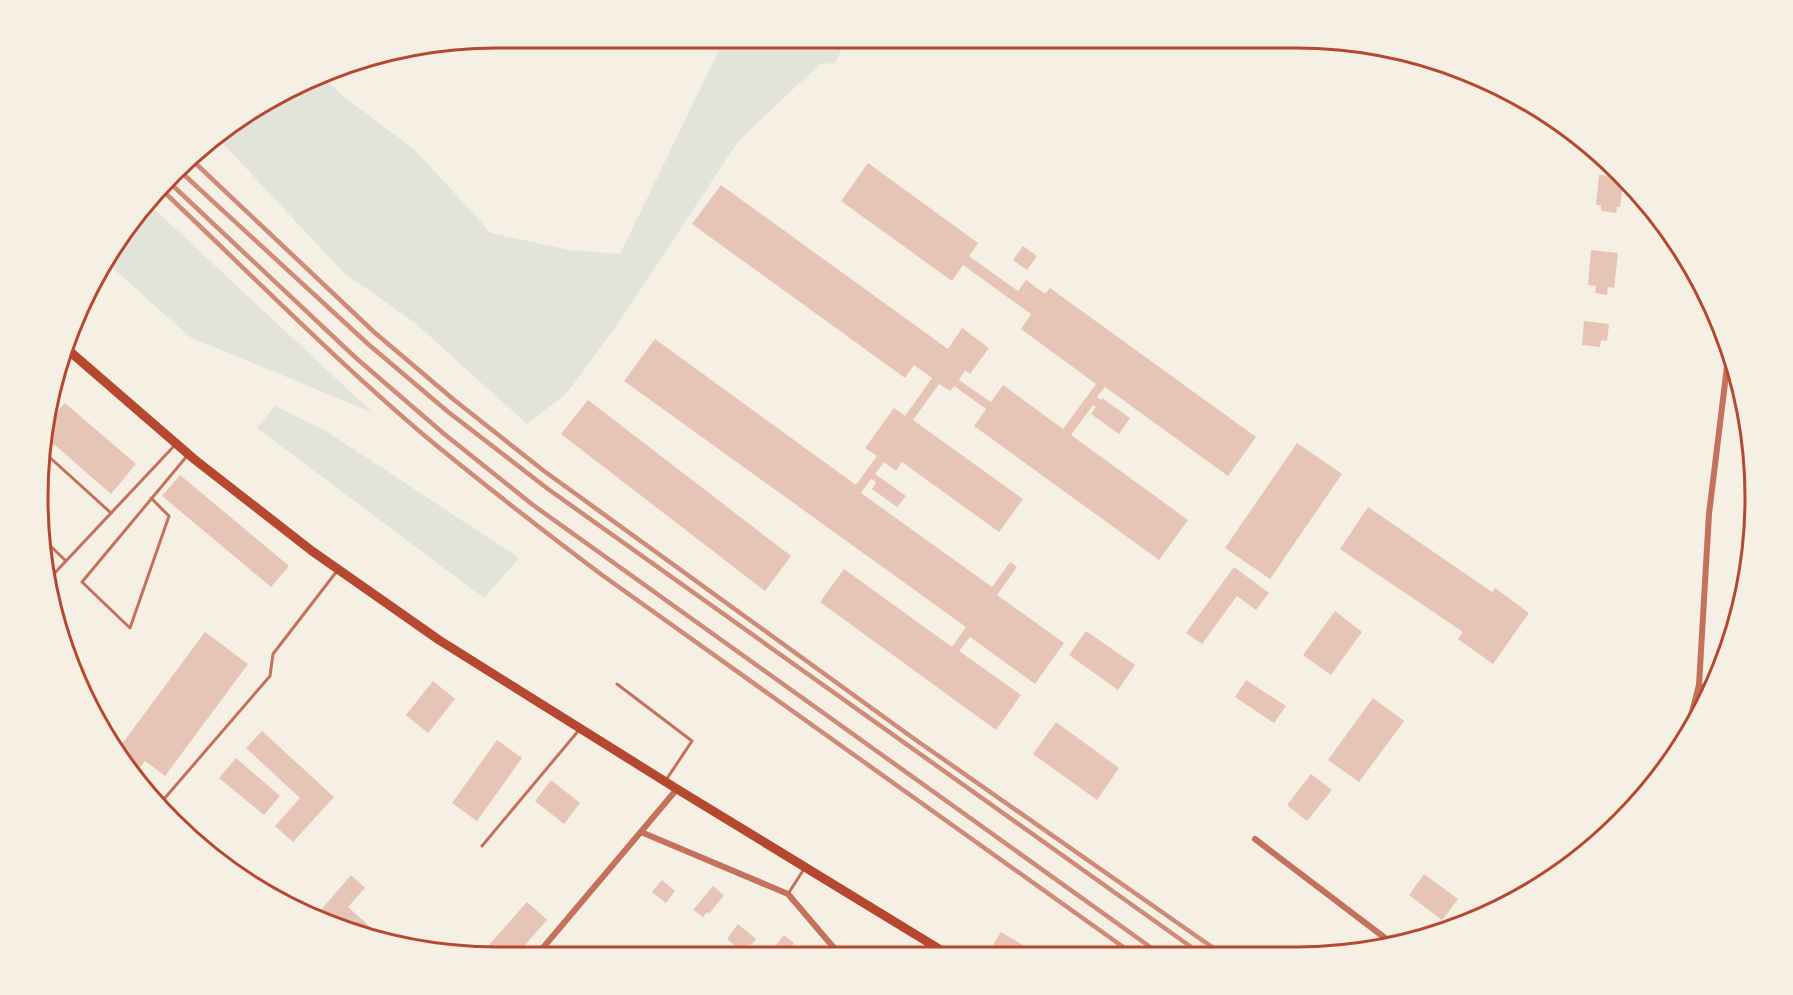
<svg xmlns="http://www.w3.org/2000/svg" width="1793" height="995" font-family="'DM Sans',sans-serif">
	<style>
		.green { fill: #e2e4dc }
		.building { fill: #e6c5b7 }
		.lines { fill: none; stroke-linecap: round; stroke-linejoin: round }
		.service { stroke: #c5725c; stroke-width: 3 }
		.minor { stroke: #c5725c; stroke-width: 6 }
		.secondary { stroke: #b5482f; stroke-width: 9 }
		.rail { stroke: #cf8b77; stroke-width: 4.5 }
		.rim { fill: none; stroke: #b5482f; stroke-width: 3 }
	</style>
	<rect width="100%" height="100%" fill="#f6efe4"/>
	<g class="green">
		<polygon points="725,38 847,38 835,63 820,64 739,140 619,322 567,393 527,424 415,323 343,272 215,135 322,77 343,96 416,151 491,233 569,250 620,254"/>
		<polygon points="150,205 165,219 373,413 190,337 106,262 115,242"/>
		<polygon points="275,406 326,431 519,558 484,598 257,428"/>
	</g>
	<g class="building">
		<polygon points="868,163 978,243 969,256 1018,291 1026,280 1045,294 1050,288 1256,437 1228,476 1105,387 1097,397 1101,400 1102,398 1130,418 1119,434 1091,414 1096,407 1093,405 1071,435 1188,520 1159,560 974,426 986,409 954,386 950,391 939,384 913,420 1023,499 999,532 902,462 896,471 884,462 875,474 906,496 897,507 872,489 876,482 871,479 861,493 992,587 1010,562 1017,567 997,595 1064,643 1035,684 970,637 959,651 1021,695 996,730 820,602 844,569 952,647 966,627 624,381 655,339 856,485 877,456 865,448 894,408 905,416 932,378 914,365 905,378 692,224 721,185 948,349 962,328 989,348 970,374 965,370 959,380 991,402 1003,385 1063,429 1096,384 1021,329 1031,314 963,265 952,281 841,201"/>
		<polygon points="1599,175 1624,178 1620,207 1617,207 1616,213 1601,211 1601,205 1596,205"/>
		<polygon points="1023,246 1037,256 1027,270 1013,260"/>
		<polygon points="1591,250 1618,253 1614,288 1608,287 1607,295 1595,293 1596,286 1588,285"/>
		<polygon points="1584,321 1609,324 1607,341 1601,340 1600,347 1582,345"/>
		<polygon points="588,400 791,556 765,591 561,434"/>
		<polygon points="65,403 136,464 111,494 47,438 49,421"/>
		<polygon points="1297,443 1342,474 1270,579 1225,548"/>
		<polygon points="180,475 289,566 271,587 162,496"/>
		<polygon points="1368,507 1492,592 1495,588 1529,613 1493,664 1458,639 1463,632 1340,549"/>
		<polygon points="1234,567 1269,593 1256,610 1237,596 1202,644 1186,633"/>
		<polygon points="1335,611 1362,632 1331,675 1303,655"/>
		<polygon points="1086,631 1135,665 1118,690 1069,655"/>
		<polygon points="205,632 248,664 165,776 145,761 135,774 119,748"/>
		<polygon points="68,656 86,670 77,681 73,674"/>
		<polygon points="1246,680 1286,706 1274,723 1235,697"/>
		<polygon points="433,681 455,699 428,733 406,715"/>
		<polygon points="1373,698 1404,721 1359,782 1328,760"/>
		<polygon points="1056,722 1119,768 1097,800 1033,754"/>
		<polygon points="262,731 334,797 293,842 275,826 300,798 246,748"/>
		<polygon points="497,740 522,758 477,821 452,803"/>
		<polygon points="236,758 280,796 264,815 219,778"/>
		<polygon points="1311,774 1332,790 1307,821 1287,805"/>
		<polygon points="551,780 580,803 564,824 535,801"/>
		<polygon points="1424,874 1458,899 1442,920 1409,895"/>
		<polygon points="351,875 365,888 348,907 376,932 370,938 339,926 321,910"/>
		<polygon points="662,880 675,891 666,903 652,892"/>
		<polygon points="713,886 724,895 709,914 707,912 703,917 693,910"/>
		<polygon points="527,902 547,920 515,956 479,956"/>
		<polygon points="738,924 756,939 751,945 749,944 742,952 727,939"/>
		<polygon points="1001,932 1039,955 987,955"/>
		<polygon points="784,935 794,943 790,949 795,953 793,955 775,956 770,952"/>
	</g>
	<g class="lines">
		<g class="service">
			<polyline points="46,454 111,513"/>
			<polyline points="151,498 169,516 130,628 82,582 187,456"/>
			<polyline points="40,536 66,561"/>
			<polyline points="50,578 175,445"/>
			<polyline points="617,684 692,741 666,780"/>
			<polyline points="158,806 270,676 273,654 337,571"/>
			<polyline points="482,846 579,730"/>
			<polyline points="788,894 804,869"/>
		</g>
		<g class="minor">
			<polyline points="1699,685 1710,693"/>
			<polyline points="1656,780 1690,720 1699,685 1709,514 1729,350"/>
			<polyline points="641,832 788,894 840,955"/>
			<polyline points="1255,839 1393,944"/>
			<polyline points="536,956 677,789"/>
		</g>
		<polyline class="secondary" points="67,349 194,459 312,551 439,640 677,789 949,955"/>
		<g class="rail">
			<polyline points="192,160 374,332 453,399 544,471 913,738 1222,954"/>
			<polyline points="181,172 368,344 447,411 548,489 1201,954"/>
			<polyline points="170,183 356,358 443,433 533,505 1160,954"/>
			<path d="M163 191C253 276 341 366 437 446 491 490 546 533 602 575L1133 954"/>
		</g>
	</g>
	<path d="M0 0H1793V995H0ZM497 48H1296A449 449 0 0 1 1745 497V498A449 449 0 0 1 1296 947H497A449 449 0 0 1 48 498V497A449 449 0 0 1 497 48Z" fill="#f6efe4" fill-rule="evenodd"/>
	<path class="rim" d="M497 48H1296A449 449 0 0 1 1745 497V498A449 449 0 0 1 1296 947H497A449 449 0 0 1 48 498V497A449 449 0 0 1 497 48Z"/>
</svg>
